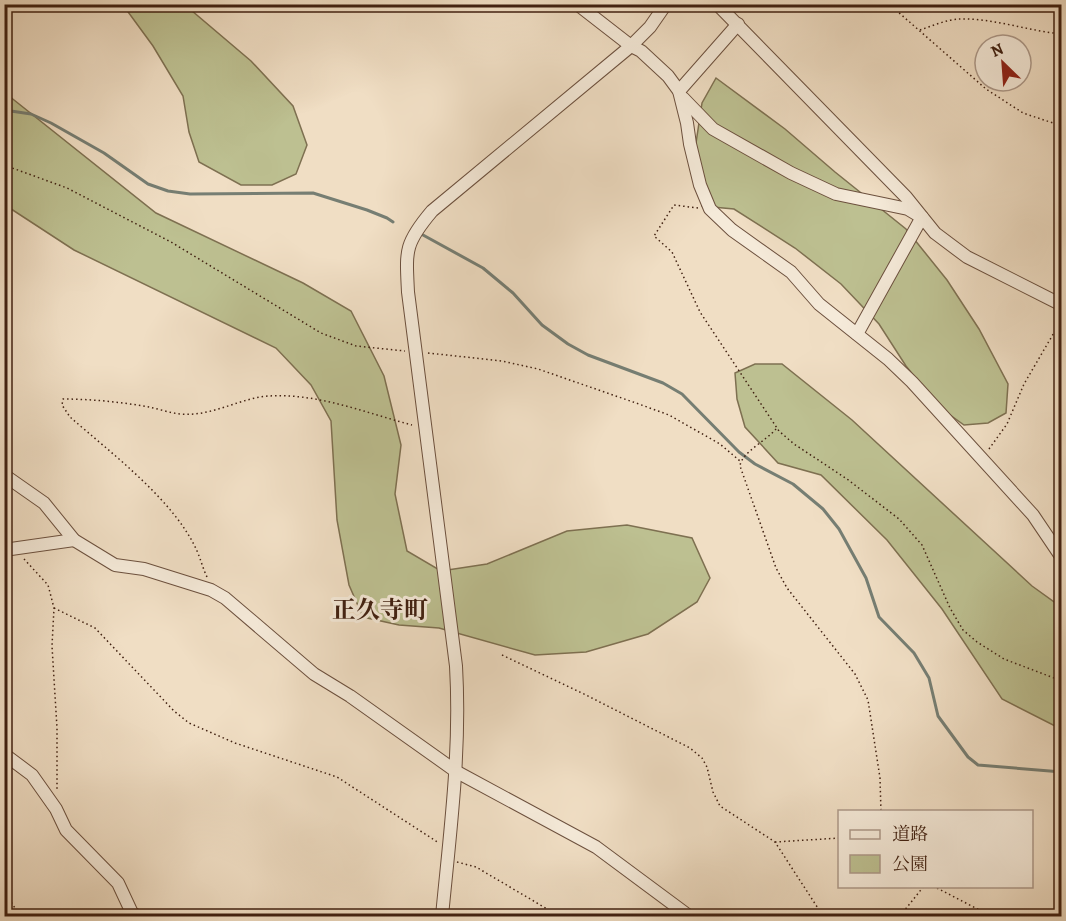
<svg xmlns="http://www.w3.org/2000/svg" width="1066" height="921" font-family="Alegreya,'Noto Serif JP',serif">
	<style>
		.green { fill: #bdc091; stroke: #7e7051; stroke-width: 1.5 }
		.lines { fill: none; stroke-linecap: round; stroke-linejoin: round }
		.stream { stroke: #767e73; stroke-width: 3 }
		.minor-casing { stroke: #6c503e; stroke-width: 14 }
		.path { stroke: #402011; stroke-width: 1.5; stroke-dasharray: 1.5 3; stroke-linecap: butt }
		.minor { stroke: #f5ead9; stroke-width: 12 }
		.labels { text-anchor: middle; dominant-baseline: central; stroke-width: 6; stroke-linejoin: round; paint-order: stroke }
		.quarter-label { font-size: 24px; font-weight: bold; fill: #402011; stroke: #f5ead9 }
	</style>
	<rect width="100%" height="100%" fill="#f0dec4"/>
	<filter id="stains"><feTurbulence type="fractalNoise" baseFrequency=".00333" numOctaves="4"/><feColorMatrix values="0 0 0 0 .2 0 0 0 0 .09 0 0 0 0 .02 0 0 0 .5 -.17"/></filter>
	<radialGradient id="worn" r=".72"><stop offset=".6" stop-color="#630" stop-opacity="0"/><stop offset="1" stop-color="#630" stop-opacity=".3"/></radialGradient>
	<g class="green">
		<polygon points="123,5 185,5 251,61 293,106 307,145 296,174 272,185 241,185 199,162 189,132 183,96 153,46"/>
		<polygon points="716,78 785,129 835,172 906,229 947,280 979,329 1008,384 1006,413 988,423 964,425 939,407 906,366 879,324 841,284 795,248 734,209 702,206 696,143 702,103"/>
		<polygon points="4,92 156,213 303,283 351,311 384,376 401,445 395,494 407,551 441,571 487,564 567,531 627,525 692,538 710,578 697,602 648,634 586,652 535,655 439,628 399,625 363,617 349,585 337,520 331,421 311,385 276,348 74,250 5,205"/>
		<polygon points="755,364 782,364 852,420 1032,586 1061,607 1061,729 1002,699 942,609 887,540 821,475 778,463 745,427 737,399 735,373"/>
	</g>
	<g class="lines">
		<g class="stream">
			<polyline points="4,110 31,114 51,123 104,153 148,184 168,191 190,194 313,193 367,210 387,218 393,222"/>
			<polyline points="423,235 483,268 513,293 542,325 568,344 588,355 663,383 682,394 739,452 755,464 793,484 823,509 839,529 866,578 879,617 914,653 929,678 938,716 968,757 978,765 1062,772"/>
		</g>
		<g class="minor-casing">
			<g id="minor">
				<polyline points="577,4 631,46 641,51 668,76 679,91 687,123 690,144 700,185 710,209 732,230 791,272 819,304 888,359 912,382 1033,515 1062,558"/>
				<polyline points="717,4 906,197 935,233 967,257 1062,305"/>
				<polyline points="679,91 738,24"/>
				<polyline points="683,98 713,129 791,173 836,194 908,209 918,215"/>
				<polyline points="857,334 922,217"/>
				<polyline points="4,475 44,503 74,540 115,565 144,569 211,590 225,598 314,674 350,696 457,772 596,847 689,916"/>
				<polyline points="4,550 74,540"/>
				<polyline points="4,754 32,775 56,809 66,830 118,883 132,913 137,916"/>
				<path d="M442 916C450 832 461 751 456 666L408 292C406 251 404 244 432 211L631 46 650 27 666 4"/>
			</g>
		</g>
		<g class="path">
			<polyline points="889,4 986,89 1023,113 1062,126"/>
			<path d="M920 30C932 26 948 19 960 19 994 18 1028 31 1062 34"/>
			<polyline points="4,165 67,188 171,242 321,333 356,346 405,351"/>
			<polyline points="698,208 674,205 654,236 672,252 700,312 779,431 794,444 847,479 899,519 922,545 950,608 963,630 977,642 1004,659 1062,681"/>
			<polyline points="428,353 502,361 538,369 636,403 669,415 720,444 740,461"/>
			<path d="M776 429C767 440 741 453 740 466L776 568 787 588 855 674 868 700 880 778 881 812"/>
			<polyline points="989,449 1007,424 1024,384 1062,319"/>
			<polyline points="24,559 48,585 54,608 52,646 57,728 57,790"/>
			<path d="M207 577C203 569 201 560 197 551 175 501 111 453 70 417L62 405 63 399C91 399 121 402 149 407 159 409 170 413 180 414 212 417 239 398 269 396 318 393 366 413 412 425"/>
			<polyline points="54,608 95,628 174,711 189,723 235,743 337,777 439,843"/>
			<polyline points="502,655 586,695 690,748 702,758 707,767 713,792 720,806 775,842 823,916"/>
			<polyline points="775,842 840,838"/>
			<polyline points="457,862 476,867 559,916"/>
			<polyline points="933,886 991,916"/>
			<polyline points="4,891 20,916"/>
			<polyline points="900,916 924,886"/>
		</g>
		<use href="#minor" class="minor"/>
	</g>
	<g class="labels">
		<g class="quarter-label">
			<text x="380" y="610">正久寺町</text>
		</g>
	</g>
	<rect width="1066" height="921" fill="none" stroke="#f0dec4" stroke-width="24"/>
	<rect x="6" y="6" width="1054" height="909" fill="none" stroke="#402011" stroke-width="3"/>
	<rect x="12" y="12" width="1042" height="897" fill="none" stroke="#402011" stroke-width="1.5"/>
	<rect x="838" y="810" width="195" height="78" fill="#f5ead9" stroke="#ad9989" stroke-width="1.5"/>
	<rect x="850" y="830" width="30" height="9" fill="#f5ead9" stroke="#ad9989" stroke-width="1.5"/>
	<text x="892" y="840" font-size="18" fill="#402011">道路</text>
	<rect x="850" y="855" width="30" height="18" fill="#bdc091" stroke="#ad9989" stroke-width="1.5"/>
	<text x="892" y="870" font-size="18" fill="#402011">公園</text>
	<g transform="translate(1003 63) rotate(335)"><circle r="28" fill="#f5ead9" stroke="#ad9989" stroke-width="1.5"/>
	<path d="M0-4.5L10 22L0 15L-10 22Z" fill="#8f2418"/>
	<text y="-9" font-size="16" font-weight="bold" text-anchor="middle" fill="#402011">N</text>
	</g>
	<rect width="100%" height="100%" filter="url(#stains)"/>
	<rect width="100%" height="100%" fill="url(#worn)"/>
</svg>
